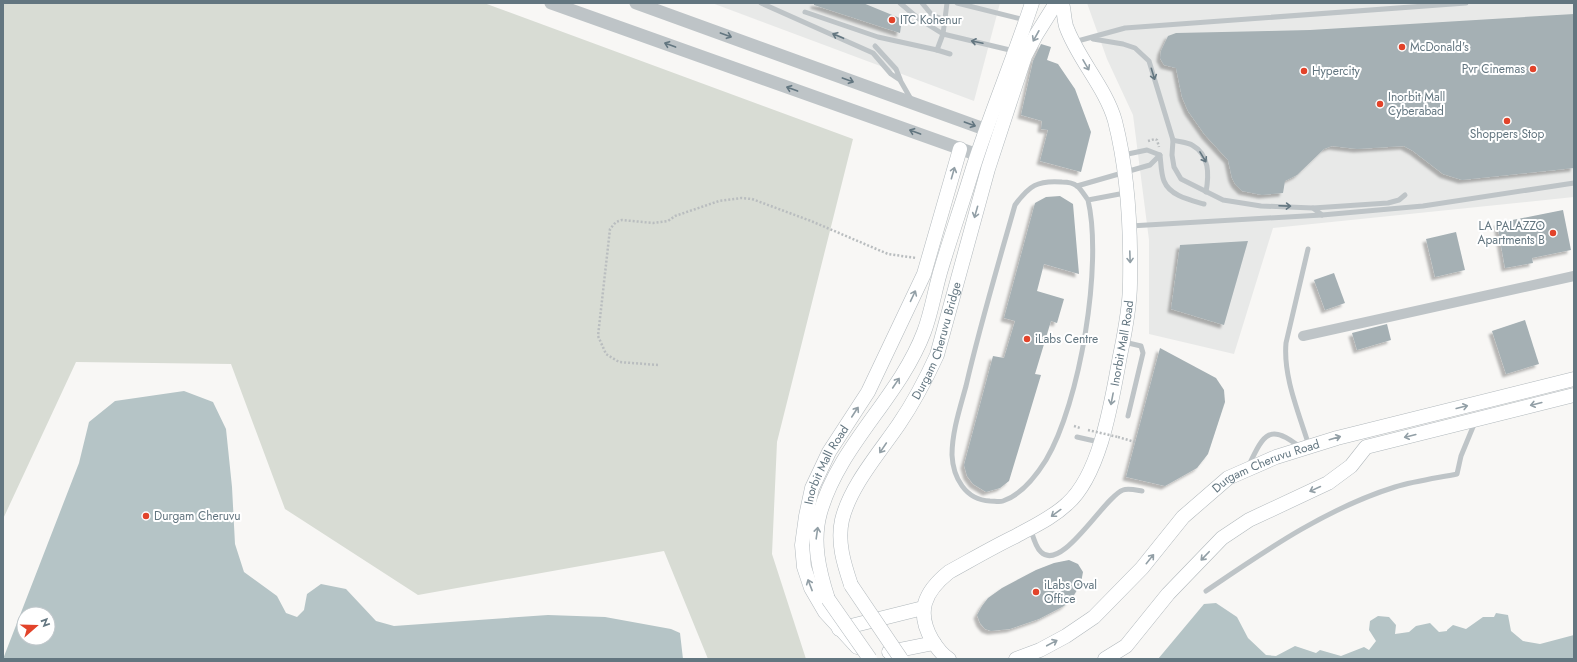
<svg xmlns="http://www.w3.org/2000/svg" width="1577" height="662" font-family="Jost,sans-serif">
	<style>
		.built { fill: #e8e9e8 }
		.green { fill: #d8dcd4 }
		.water { fill: #b5c4c6; fill-rule: evenodd }
		.building { fill: #a5b0b4; filter: url(#shadow) }
		.lines { fill: none; stroke-linecap: round; stroke-linejoin: round }
		.secondary-casing { stroke: #b1b8bc; stroke-width: 15 }
		.path { stroke: #b9bdbf; stroke-width: 2.5; stroke-dasharray: 2 2; stroke-linecap: butt }
		.service { stroke: #bec4c7; stroke-width: 5 }
		.minor { stroke: #bec4c7; stroke-width: 10 }
		.tertiary { stroke: #bec4c7; stroke-width: 13 }
		.secondary { stroke: #fff; stroke-width: 14 }
		.secondary-bridge-casing { stroke: #b1b8bc; stroke-width: 15; stroke-linecap: butt }
		.path-bridge { stroke: #b9bdbf; stroke-width: 2.5; stroke-dasharray: 2 2; stroke-linecap: butt }
		.secondary-bridge { stroke: #fff; stroke-width: 14 }
		.oneway { stroke: #637680 }
		.oneway2 { stroke: #929fa6 }
		.poi-dot { fill: #e2432a; stroke: #fff; stroke-width: 1.5 }
		.labels { text-anchor: middle; dominant-baseline: central; stroke-width: 4; stroke-linejoin: round; paint-order: stroke }
		.poi-label { font-size: 12px; fill: #637680; stroke: #fff; text-anchor: start }
		.street-label { font-size: 12px; fill: #637680; stroke: #fff }
	</style>
	<defs>
		<filter id="shadow"><feDropShadow dx="-3.5" dy="3.5" stdDeviation="1" flood-color="#0004"/></filter>
	</defs>
	<rect width="100%" height="100%" fill="#f8f7f5"/>
	<g class="built">
		<polygon points="712,3 1000,3 974,101"/>
		<polygon points="1087,3 1574,3 1574,197 1273,228 1234,354 1149,334 1149,240 1133,115 1107,59"/>
	</g>
	<polygon class="green" points="3,3 484,3 853,139 777,442 772,554 806,659 708,659 664,551 418,595 285,509 231,364 76,362 3,519"/>
	<g class="water">
		<path d="M184 391 213 402 226 429 232 487 235 544 244 572 277 596 286 613 297 617 304 610 307 594 321 584 346 589 376 621 394 626 548 615 605 617 671 629 680 633 683 659H3L79 463 89 422 115 401ZM24 614H48V638H24Z"/>
		<polygon points="1216,603 1237,617 1248,638 1266,655 1276,656 1295,646 1316,653 1320,650 1341,656 1364,647 1369,650 1376,641 1369,630 1370,621 1378,616 1389,617 1396,625 1395,634 1409,632 1416,626 1430,623 1439,632 1447,631 1447,630 1453,625 1466,629 1483,617 1494,617 1496,613 1508,615 1511,631 1523,641 1540,644 1574,635 1574,659 1158,659 1204,604"/>
	</g>
	<g class="building">
		<polygon points="814,3 863,3 902,19 900,33 814,5"/>
		<polygon points="1574,14 1574,168 1462,180 1443,174 1413,151 1404,146 1357,149 1332,146 1324,149 1297,175 1285,181 1283,193 1262,195 1242,191 1235,184 1232,178 1228,160 1205,135 1188,111 1182,97 1176,68 1164,65 1160,58 1161,51 1168,36 1176,33 1310,30"/>
		<polygon points="1041,44 1051,47 1047,60 1058,64 1075,89 1091,132 1081,172 1040,161 1048,130 1041,129 1042,121 1021,115 1033,61"/>
		<polygon points="1060,196 1073,204 1079,274 1044,264 1037,291 1064,299 1057,323 1051,321 1035,374 1041,375 1009,481 1000,488 986,492 973,484 967,476 964,465 993,356 1004,358 1015,321 1004,318 1035,203 1046,197"/>
		<polygon points="1563,210 1571,250 1532,258 1533,263 1505,268 1497,223"/>
		<polygon points="1456,232 1465,270 1435,277 1426,239"/>
		<polygon points="1248,241 1224,325 1171,309 1180,245"/>
		<polygon points="1334,273 1345,303 1325,310 1314,280"/>
		<polygon points="1525,320 1539,364 1506,374 1492,331"/>
		<polygon points="1387,324 1391,340 1357,350 1352,333"/>
		<polygon points="1160,348 1216,378 1224,390 1225,402 1208,454 1197,468 1165,486 1126,477"/>
		<polygon points="1069,560 1078,564 1083,572 1081,583 1073,597 1064,606 1039,619 1010,629 991,631 985,629 980,623 977,615 982,606 988,598 1002,588 1036,570 1054,563"/>
	</g>
	<g class="lines">
		<g class="secondary-casing">
			<g id="secondary">
				<path id="s1" d="M851 585C844 564 837 542 842 520 850 486 880 452 899 424 914 402 926 379 937 355L988 169 1025 56 1036 35 1056 3"/>
				<path d="M828 599C819 571 812 542 820 513 839 445 899 398 924 332 932 311 935 288 942 266 952 233 963 201 973 168 991 112 1014 58 1032 3"/>
				<polyline points="839,629 923,608"/>
				<path id="s2" d="M857 647 825 612 811 588 804 567 802 545 806 516 812 488 829 452 868 392 924 274 960 149"/>
				<polyline points="889,652 934,643"/>
				<path id="s3" d="M949 659C942 655 937 648 932 640 916 612 924 592 949 572 971 560 993 547 1016 536 1034 526 1052 518 1067 504 1101 474 1112 399 1120 356 1125 332 1130 307 1130 283 1131 230 1128 172 1115 121 1106 88 1077 58 1066 26 1064 19 1064 10 1062 3"/>
				<path id="s4" d="M1016 659 1040 650 1066 636 1094 617 1142 568 1183 517 1228 478 1276 457 1337 438 1574 379"/>
				<polyline points="1105,659 1126,646 1168,594 1222,538 1249,520 1328,483 1351,466 1366,447 1574,395"/>
			</g>
		</g>
		<g class="path">
			<polyline points="1148,141 1155,139 1157,140 1159,147"/>
			<polyline points="658,365 619,362 606,354 598,336 610,229 616,222 622,220 653,223 668,221 675,216 719,201 741,198 752,199 811,221 888,254 916,258"/>
			<polyline points="1074,426 1080,428"/>
			<polyline points="1118,437 1135,442"/>
		</g>
		<g class="service">
			<polyline points="761,3 873,53 891,74 900,80 912,101"/>
			<polyline points="900,3 919,19 943,34 1014,51"/>
			<polyline points="922,3 932,15 945,20"/>
			<polyline points="957,3 1025,20"/>
			<polyline points="805,12 878,37 937,50 943,34 947,3"/>
			<polyline points="1093,39 1123,44 1135,48 1149,61 1173,140 1172,155 1174,167 1181,179 1223,200 1261,206 1313,208 1322,215"/>
			<polyline points="1074,42 1125,28 1466,3"/>
			<polyline points="875,46 896,69 900,79"/>
			<polyline points="937,50 950,54"/>
			<path d="M1173 140C1179 142 1187 142 1192 145 1210 155 1209 175 1206 192"/>
			<path d="M1160 155C1161 163 1161 174 1164 181 1170 196 1190 200 1204 204"/>
			<polyline points="1077,186 1150,165 1160,155 1147,150 1123,155"/>
			<path d="M1088 200C1103 264 1080 403 1046 460 1036 476 1021 495 1003 501 1000 502 994 501 990 501 965 500 953 477 952 455 952 432 960 408 966 386 980 325 998 265 1015 205 1029 186 1037 180 1062 182 1067 182 1072 182 1077 186 1081 189 1085 196 1088 200L1125 193"/>
			<polyline points="1313,208 1388,203 1399,200 1405,195"/>
			<polyline points="1130,226 1322,215 1423,206 1574,183"/>
			<path d="M1308 249 1286 343C1283 377 1299 413 1309 446"/>
			<polyline points="1124,342 1141,346 1143,353 1128,416"/>
			<polyline points="1077,437 1099,442"/>
			<path d="M1249 465C1264 433 1270 423 1301 448"/>
			<path d="M1031 530C1033 537 1036 548 1041 552 1062 573 1104 497 1123 490 1128 488 1136 490 1142 491"/>
			<path d="M1206 591C1265 551 1325 509 1395 487 1415 481 1437 478 1457 474L1461 456 1475 422"/>
		</g>
		<polyline class="minor" points="1303,336 1574,276"/>
		<g class="tertiary">
			<polyline points="551,3 978,155"/>
			<polyline points="636,3 987,130"/>
		</g>
		<use href="#secondary" class="secondary"/>
		<g class="secondary-bridge-casing">
			<g id="secondary-bridge">
				<polyline points="851,585 901,659"/>
				<polyline points="828,599 870,659"/>
			</g>
		</g>
		<polyline class="path-bridge" points="1088,430 1118,437"/>
		<use href="#secondary-bridge" class="secondary-bridge"/>
	</g>
	<defs><path id="oneway-shaft" d="M-6 0H5M1.5-3L5.5 0L1.5 3" fill="none" stroke-width="1.6" stroke-linecap="round" stroke-linejoin="round"/></defs>
	<g class="oneway">
		<use href="#oneway-shaft" transform="translate(726 35) rotate(20)"/>
		<use href="#oneway-shaft" transform="translate(838 36) rotate(-157)"/>
		<use href="#oneway-shaft" transform="translate(977 42) rotate(-168)"/>
		<use href="#oneway-shaft" transform="translate(670 45) rotate(-160)"/>
		<use href="#oneway-shaft" transform="translate(1153 74) rotate(73)"/>
		<use href="#oneway-shaft" transform="translate(848 80) rotate(20)"/>
		<use href="#oneway-shaft" transform="translate(792 89) rotate(-160)"/>
		<use href="#oneway-shaft" transform="translate(970 124) rotate(20)"/>
		<use href="#oneway-shaft" transform="translate(915 132) rotate(-160)"/>
		<use href="#oneway-shaft" transform="translate(1203 157) rotate(59)"/>
		<use href="#oneway-shaft" transform="translate(1285 206) rotate(2)"/>
	</g>
	<g class="oneway2">
		<use href="#oneway-shaft" transform="translate(1036 36) rotate(119)"/>
		<use href="#oneway-shaft" transform="translate(1086 65) rotate(60)"/>
		<use href="#oneway-shaft" transform="translate(953 173) rotate(-74)"/>
		<use href="#oneway-shaft" transform="translate(976 212) rotate(106)"/>
		<use href="#oneway-shaft" transform="translate(1130 257) rotate(88)"/>
		<use href="#oneway-shaft" transform="translate(913 296) rotate(-65)"/>
		<use href="#oneway-shaft" transform="translate(896 383) rotate(-56)"/>
		<use href="#oneway-shaft" transform="translate(1112 399) rotate(101)"/>
		<use href="#oneway-shaft" transform="translate(1536 404) rotate(166)"/>
		<use href="#oneway-shaft" transform="translate(1462 407) rotate(-14)"/>
		<use href="#oneway-shaft" transform="translate(855 412) rotate(-57)"/>
		<use href="#oneway-shaft" transform="translate(1410 436) rotate(166)"/>
		<use href="#oneway-shaft" transform="translate(1335 438) rotate(-16)"/>
		<use href="#oneway-shaft" transform="translate(883 448) rotate(124)"/>
		<use href="#oneway-shaft" transform="translate(1315 489) rotate(155)"/>
		<use href="#oneway-shaft" transform="translate(1056 513) rotate(144)"/>
		<use href="#oneway-shaft" transform="translate(817 533) rotate(-82)"/>
		<use href="#oneway-shaft" transform="translate(1205 556) rotate(134)"/>
		<use href="#oneway-shaft" transform="translate(1150 559) rotate(-51)"/>
		<use href="#oneway-shaft" transform="translate(810 585) rotate(-111)"/>
		<use href="#oneway-shaft" transform="translate(1052 643) rotate(-28)"/>
	</g>
	<g class="poi-dot">
		<circle cx="892" cy="20" r="4"/>
		<circle cx="1402" cy="47" r="4"/>
		<circle cx="1533" cy="69" r="4"/>
		<circle cx="1304" cy="71" r="4"/>
		<circle cx="1380" cy="104" r="4"/>
		<circle cx="1507" cy="121" r="4"/>
		<circle cx="1553" cy="233" r="4"/>
		<circle cx="1027" cy="339" r="4"/>
		<circle cx="146" cy="516" r="4"/>
		<circle cx="1036" cy="592" r="4"/>
	</g>
	<g class="labels">
		<g class="poi-label">
			<text x="900" y="20">ITC Kohenur</text>
			<text x="1410" y="47">McDonald's</text>
			<text x="1525" y="69" text-anchor="end">Pvr Cinemas</text>
			<text x="1312" y="71">Hypercity</text>
			<text x="1388" y="97">Inorbit Mall<tspan x="1388" dy="14">Cyberabad</tspan></text>
			<text x="1507" y="134" text-anchor="middle">Shoppers Stop</text>
			<text x="1545" y="226" text-anchor="end">LA PALAZZO<tspan x="1545" dy="14">Apartments B</tspan></text>
			<text x="1035" y="339">iLabs Centre</text>
			<text x="154" y="516">Durgam Cheruvu</text>
			<text x="1044" y="585">iLabs Oval<tspan x="1044" dy="14">Office</tspan></text>
		</g>
		<g class="street-label">
			<text stroke="none"><textPath href="#s1" startOffset="271">Durgam Cheruvu Bridge</textPath></text>
			<text stroke="none"><textPath href="#s3" startOffset="413">Inorbit Mall Road</textPath></text>
			<text stroke="none"><textPath href="#s2" startOffset="204">Inorbit Mall Road</textPath></text>
			<text stroke="none"><textPath href="#s4" startOffset="322">Durgam Cheruvu Road</textPath></text>
		</g>
	</g>
	<rect width="1577" height="662" fill="none" stroke="#637680" stroke-width="8"/>
	<g transform="translate(36 626) rotate(70)"><circle r="19" fill="#ffffff" stroke="#c1c8cc"/>
	<path d="M0-3L7 15L0 10L-7 15Z" fill="#e2432a"/>
	<text y="-6" font-size="11" font-weight="bold" text-anchor="middle" fill="#637680">N</text>
	</g>
</svg>
